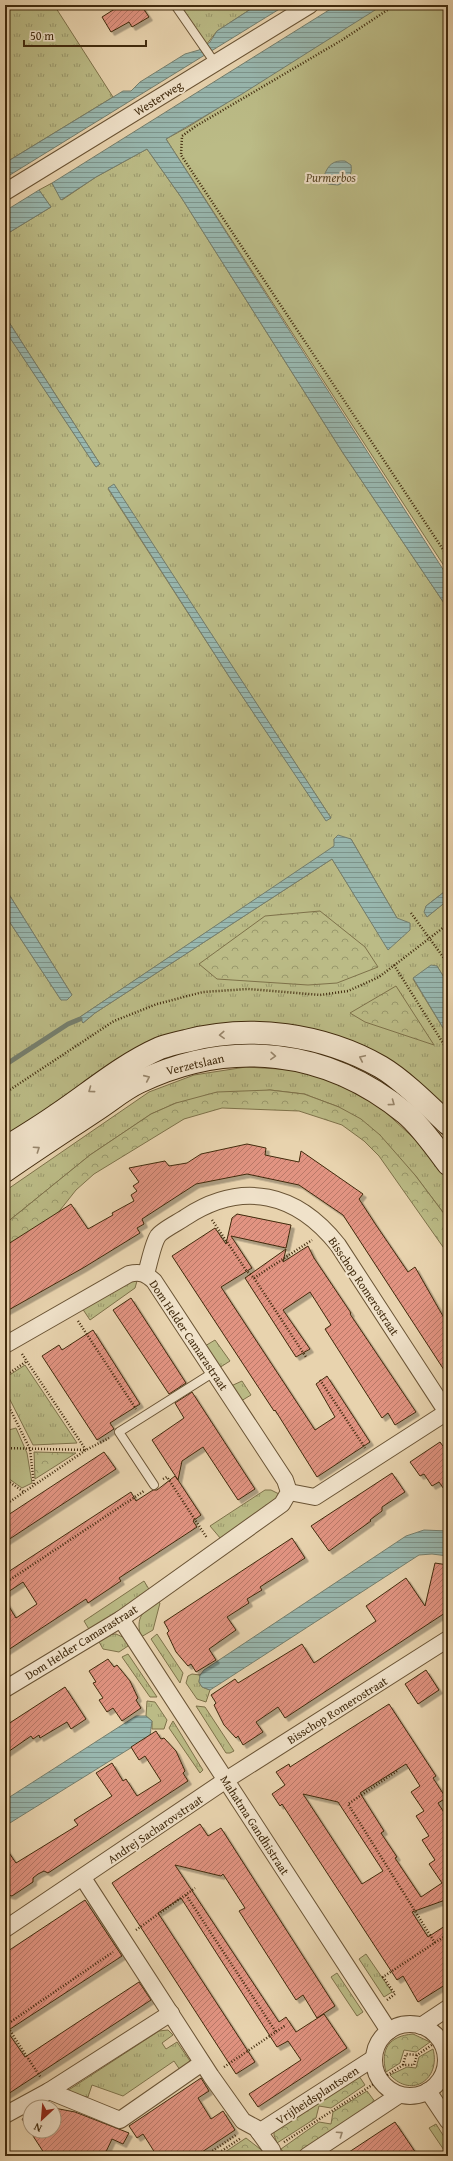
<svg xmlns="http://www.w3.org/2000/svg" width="453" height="2161" font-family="'Gentium Book Plus',serif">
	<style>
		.grass { fill: url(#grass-tufts); stroke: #7e724a; fill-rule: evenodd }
		.forest { fill: url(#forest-crowns); stroke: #7e724a }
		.park { fill: #bbbb86; stroke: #7e724a }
		.water { fill: url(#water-rules); stroke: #757f6e }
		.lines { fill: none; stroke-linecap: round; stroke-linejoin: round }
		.stream { stroke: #757f6e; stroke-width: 5 }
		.building { fill: url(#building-hatch); stroke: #402a0d; fill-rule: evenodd; filter: url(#shadow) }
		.lane-casing { stroke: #6a5435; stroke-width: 10 }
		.street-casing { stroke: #6a5435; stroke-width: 18 }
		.secondary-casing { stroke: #402a0d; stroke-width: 24 }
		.path { stroke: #402a0d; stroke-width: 2.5; stroke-dasharray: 1 2; stroke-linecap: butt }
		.lane { stroke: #f0e2ca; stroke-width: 8 }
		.street { stroke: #f0e2ca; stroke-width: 16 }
		.secondary { stroke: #f0e2ca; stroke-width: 22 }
		.oneway { stroke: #98866c }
		.labels { text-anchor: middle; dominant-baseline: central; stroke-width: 4; stroke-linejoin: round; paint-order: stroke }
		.street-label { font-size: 12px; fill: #402a0d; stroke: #f0e2ca }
		.park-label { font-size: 12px; font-style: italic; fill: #594725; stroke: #f0e2ca }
	</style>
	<defs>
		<pattern id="grass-tufts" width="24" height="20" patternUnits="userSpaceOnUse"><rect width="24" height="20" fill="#bbbb86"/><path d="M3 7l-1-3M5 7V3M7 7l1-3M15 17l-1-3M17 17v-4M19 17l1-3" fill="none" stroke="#99986c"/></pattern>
		<pattern id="forest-crowns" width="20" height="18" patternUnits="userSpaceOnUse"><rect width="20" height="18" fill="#bbbb86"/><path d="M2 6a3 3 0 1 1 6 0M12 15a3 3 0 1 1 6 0" fill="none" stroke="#99986c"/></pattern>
		<pattern id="water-rules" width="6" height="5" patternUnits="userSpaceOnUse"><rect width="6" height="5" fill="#98b7af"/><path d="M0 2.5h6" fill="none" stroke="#7d958d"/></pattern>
		<pattern id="building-hatch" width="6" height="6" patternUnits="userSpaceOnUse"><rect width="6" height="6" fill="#e19381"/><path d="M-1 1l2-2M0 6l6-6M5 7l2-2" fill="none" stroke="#b87868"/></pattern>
		<filter id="shadow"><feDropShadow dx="3.5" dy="3.5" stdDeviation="0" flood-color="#0004"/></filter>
	</defs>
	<rect width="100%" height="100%" fill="#e8d3ae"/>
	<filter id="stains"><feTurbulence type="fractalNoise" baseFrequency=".005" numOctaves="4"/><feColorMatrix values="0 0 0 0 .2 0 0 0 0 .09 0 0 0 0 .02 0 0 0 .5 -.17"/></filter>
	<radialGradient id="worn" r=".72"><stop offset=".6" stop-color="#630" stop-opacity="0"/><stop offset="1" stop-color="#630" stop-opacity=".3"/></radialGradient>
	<g class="grass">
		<polygon points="5,5 54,5 113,97 5,163"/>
		<polygon points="180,5 257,5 217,31 206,45"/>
		<path d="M147 149 181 197 343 453 448 609V889L426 906 427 917 448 900V984L437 966 413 979 448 1036V1118L367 1054 202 1036 5 1144V915L61 1000 72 995 5 888V330L96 467 100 464 5 316V235L51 207 39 190 52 183 62 200 96 177ZM114 485 331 818H330L326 820 230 678 108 489ZM334 839H351L397 918 388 949 332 859 95 1013 83 1023 80 1017 335 846Z"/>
		<polygon points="246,1067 295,1070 335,1082 380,1107 421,1145 448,1180 448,1219 415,1175 339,1107 304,1094 270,1090 176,1103 151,1114 90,1155 5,1224 5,1191 149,1092 194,1075"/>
		<polygon points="137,1281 135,1288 90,1320 82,1308 128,1282"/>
		<polygon points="215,1340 230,1361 219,1368 205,1346"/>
		<polygon points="25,1365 77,1443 33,1445 5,1390 5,1378"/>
		<polygon points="242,1381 251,1395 241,1401 231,1386"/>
		<polygon points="265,1490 271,1490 279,1494 276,1501 221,1539 210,1526"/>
		<polygon points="144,1581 150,1591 90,1631 84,1621"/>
		<path d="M158 1601 160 1603 153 1630 141 1637C135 1617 143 1611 158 1601Z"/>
		<polygon points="116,1634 127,1639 131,1644 119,1652 103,1649 98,1640 107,1635"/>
		<polygon points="157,1634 183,1673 180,1683 151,1639"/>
		<polygon points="128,1654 157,1697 150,1697 122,1657"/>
		<polygon points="192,1674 200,1675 199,1682 202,1687 210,1690 206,1702 197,1699 186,1683 188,1676"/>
		<polygon points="147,1701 155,1702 167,1720 164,1729 152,1729 152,1721 146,1716"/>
		<polygon points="196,1706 205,1707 234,1751 230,1753 226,1753"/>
		<polygon points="173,1721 201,1767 203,1770 200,1773 169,1728"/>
		<polygon points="366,1954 392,1992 384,1997 359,1959"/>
		<polygon points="337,1973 363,2012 357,2016 331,1977"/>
		<polygon points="168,2030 173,2035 162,2043 166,2049 177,2042 192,2064 180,2070 174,2061 123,2096 92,2085 88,2097 70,2094 67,2091 159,2031"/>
		<polygon points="436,2124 448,2143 448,2156 429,2128"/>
	</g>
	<g class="forest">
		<polygon points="320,911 365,947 378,967 337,983 308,985 217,979 199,964 265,916"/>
		<polygon points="396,986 434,1045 365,1022 350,1013"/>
		<polygon points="270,1090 304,1094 339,1107 361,1119 380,1135 415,1175 448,1219 448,1254 379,1156 364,1141 342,1125 299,1111 222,1108 184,1119 94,1174 76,1190 57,1214 5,1252 5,1224 90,1155 151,1114 176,1103 217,1092"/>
		<polygon points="34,1452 76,1453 35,1479"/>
		<path d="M413 2034 430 2042 416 2052 404 2050 400 2063 386 2072C380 2049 389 2036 413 2034Z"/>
		<path d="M433 2049C441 2079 412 2099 390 2075L407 2067 416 2068 419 2057Z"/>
		<polygon points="357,2073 365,2085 331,2108 319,2106 316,2118 277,2143 274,2135 274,2129"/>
		<polygon points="367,2091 376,2103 296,2155 285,2154 281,2149 319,2122 331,2124 333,2112"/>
		<polygon points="246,2138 264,2152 257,2156 219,2156"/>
	</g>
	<g class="park">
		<polygon points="340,5 448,5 448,572 166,139 188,127 352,24"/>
		<polygon points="16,1428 27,1453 32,1483 22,1488 5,1476 5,1431"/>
	</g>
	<g class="water">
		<polygon points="257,5 286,5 5,178 5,163 123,91 131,91 140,82 185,54 199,50 210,42 217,31"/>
		<polygon points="337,5 383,5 242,94 166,139 448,577 448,609 343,453 181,197 147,149 96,177 61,200 52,183"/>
		<path d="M345 161 351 165C353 175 347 181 338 185L328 184 324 176C328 165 333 160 345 161Z"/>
		<polygon points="39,190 51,207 5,235 5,211"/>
		<polygon points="5,316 100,464 96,467 10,338 5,330"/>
		<polygon points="114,484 331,818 326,821 230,678 108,488"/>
		<polygon points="338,835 351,839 397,918 410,923 410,930 388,950 332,859 95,1013 83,1023 80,1017 334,846 334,839"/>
		<polygon points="5,888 72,995 67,1000 61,1000 5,915"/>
		<polygon points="448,889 448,900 427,917 424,912 426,906"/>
		<polygon points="431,965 437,966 448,984 448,1036 413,978"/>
		<polygon points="424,1530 448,1531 448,1556 432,1554 419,1555 221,1683 210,1690 202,1687 199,1682 200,1675 204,1670 406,1536"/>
		<polygon points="136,1716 146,1716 152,1721 150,1736 5,1826 5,1800"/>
	</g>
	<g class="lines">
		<polyline class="stream" points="5,1065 68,1024 80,1019"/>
	</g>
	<g class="building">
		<polygon points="121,5 141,5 149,17 132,27 129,22 111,32 102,17"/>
		<polygon points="247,1144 266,1148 265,1155 299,1162 301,1151 363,1194 359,1199 376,1225 408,1272 415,1267 448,1325 448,1376 343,1215 299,1185 247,1174 196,1184 142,1219 144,1224 137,1228 140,1233 83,1268 5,1312 5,1246 71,1204 88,1229 113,1215 112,1213 134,1201 131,1195 137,1191 133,1186 139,1182 129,1168 165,1161 169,1166 187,1163 201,1154"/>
		<polygon points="237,1214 291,1225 286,1248 231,1236 252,1268 221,1287 315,1430 335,1417 316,1384 327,1376 370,1442 317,1477 275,1410 274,1411 172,1256 215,1228 226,1244 232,1218"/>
		<polygon points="308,1246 314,1258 351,1313 350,1314 416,1412 395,1425 388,1413 382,1418 325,1329 331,1325 310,1292 283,1310 310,1349 296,1357 245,1278 286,1249 283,1262"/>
		<polygon points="131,1298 186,1383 169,1394 113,1310"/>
		<polygon points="93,1330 140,1404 110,1423 114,1429 97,1440 42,1356 59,1345 62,1350"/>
		<polygon points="192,1392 255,1489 238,1500 203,1447 182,1461 178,1480 201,1515 193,1521 197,1527 119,1578 121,1581 88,1603 86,1599 5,1652 5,1600 16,1618 37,1604 23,1582 5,1594 5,1577 11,1570 131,1492 136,1501 153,1490 157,1490 175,1476 178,1480 152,1440 184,1418 175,1403"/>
		<polygon points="440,1442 448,1453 448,1495 439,1482 432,1486 424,1474 420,1476 410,1462"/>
		<polygon points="104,1452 116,1469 5,1542 5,1517"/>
		<polygon points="392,1473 405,1492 382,1507 382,1511 370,1520 371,1521 329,1551 311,1526"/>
		<polygon points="292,1538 305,1558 260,1587 262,1590 247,1599 249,1603 227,1617 236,1630 209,1649 216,1660 196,1672 191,1664 188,1666 176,1652 167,1633 169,1631 164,1622"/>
		<polygon points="435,1563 448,1565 448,1611 285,1718 278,1707 256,1722 263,1732 243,1745 238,1736 236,1738 224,1725 214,1705 216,1703 211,1695 235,1679 238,1683 302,1644 314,1663 376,1621 366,1606 406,1578 425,1606"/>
		<polygon points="108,1659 114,1667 117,1665 130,1681 138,1698 136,1700 141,1708 122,1721 113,1708 107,1712 99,1700 103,1698 93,1683 96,1682 89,1671"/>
		<polygon points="426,1670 439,1690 418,1704 405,1684"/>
		<polygon points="65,1687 86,1719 71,1729 67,1722 40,1738 39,1735 33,1739 31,1736 5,1754 5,1726"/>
		<path d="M389 1704 436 1776 433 1778 446 1798 438 1803 448 1819V1899L412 1912 428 1937 448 1924V1983L418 2002 403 1976 397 1980 282 1804 280 1806 272 1794 285 1785 276 1772 289 1764 290 1767ZM406 1764 420 1786 411 1792 424 1811 416 1816 429 1836 422 1840 435 1860 429 1864 442 1883 421 1897 395 1858 397 1857 381 1833 384 1831 360 1793ZM303 1794 338 1802 383 1871 362 1884Z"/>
		<polygon points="156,1731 161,1739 164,1738 176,1751 185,1771 183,1773 188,1781 48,1873 44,1871 38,1874 33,1878 33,1882 12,1896 5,1894 5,1847 16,1863 78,1825 74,1820 112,1796 96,1773 112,1763 123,1781 126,1779 137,1796 161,1781 145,1756 139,1760 131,1747"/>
		<polygon points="200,1824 208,1836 221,1828 335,2006 317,2018 303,1995 296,2000 239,1911 245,1908 223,1874 221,1876 175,1865 279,2022 286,2017 296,2032 324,2014 347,2048 258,2107 249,2094 301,2060 288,2041 277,2047 181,1898 158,1913 255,2062 236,2074 112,1883"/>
		<polygon points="85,1900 122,1956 7,2031 25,2057 139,1982 151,2000 5,2096 5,1953"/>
		<polygon points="201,2078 209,2091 198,2098 211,2119 223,2111 235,2130 196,2156 157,2156 143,2134 137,2138 129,2126"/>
		<polygon points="54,2108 75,2112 129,2133 123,2144 112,2139 104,2156 46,2156 22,2119 30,2114 30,2131 54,2131"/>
		<polygon points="395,2122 418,2156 343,2156 384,2129"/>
	</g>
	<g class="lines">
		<g class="lane-casing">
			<g id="lane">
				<polyline points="175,5 215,63"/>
				<polyline points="154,1485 119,1432 214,1372"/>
			</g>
		</g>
		<g class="street-casing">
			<g id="street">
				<polyline points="5,192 310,5"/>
				<path d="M146 1274C149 1264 153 1243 158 1236 162 1230 179 1222 186 1217 243 1180 297 1193 338 1245L448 1414"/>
				<path d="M5 1345 129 1274C141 1271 146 1274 154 1281L285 1480 289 1492 282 1504 121 1619 5 1689"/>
				<polyline points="289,1492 315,1497 447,1412"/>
				<polyline points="121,1619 389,2031"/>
				<polyline points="83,1878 211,2076 243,2121 256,2128 272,2150 274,2156"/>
				<polyline points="5,1929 226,1780 448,1639"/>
				<circle cx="410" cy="2060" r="36"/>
				<polyline points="421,2026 448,2008"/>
				<polyline points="49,2091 120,2120 202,2063"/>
				<polyline points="428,2091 448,2121"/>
				<polyline points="5,2115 49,2091 171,2013"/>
				<polyline points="259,2132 374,2058"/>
				<polyline points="307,2156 399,2095"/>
			</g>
		</g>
		<g class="secondary-casing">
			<g id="secondary">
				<path d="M5 1148C23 1137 41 1126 58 1114 92 1091 122 1065 160 1048 168 1045 177 1043 186 1041 251 1024 323 1034 381 1067 403 1080 429 1106 448 1124"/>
				<path d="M5 1171C35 1150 66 1130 96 1110 110 1101 124 1089 139 1082 230 1038 327 1049 405 1113 419 1124 437 1149 448 1164"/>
			</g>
		</g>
		<g class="path">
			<polyline points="395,5 342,40 196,126 182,136 181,155 448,557"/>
			<polyline points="411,913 446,961"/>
			<polyline points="394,965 448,1051"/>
			<polyline points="5,1093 114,1021 157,1004 203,992 248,989 320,995 348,991 379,977 448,924"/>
			<polyline points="212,1220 246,1270 254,1278 306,1357"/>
			<polyline points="254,1278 312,1240"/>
			<polyline points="78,1321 136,1409"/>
			<polyline points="22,1354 86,1450"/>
			<polyline points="5,1376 27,1361"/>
			<polyline points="320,1380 365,1448"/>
			<polyline points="5,1399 30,1449 34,1485"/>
			<polyline points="5,1448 85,1450"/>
			<polyline points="5,1479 24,1492"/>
			<polyline points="163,1479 167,1477 207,1538"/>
			<polyline points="5,1505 86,1450 109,1438"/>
			<polyline points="5,1583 144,1491"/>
			<polyline points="397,1771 348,1804 435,1943"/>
			<polyline points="186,1895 276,2032"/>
			<polyline points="136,1930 195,1888"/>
			<polyline points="387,2000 395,1994 383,1977 448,1934"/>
			<polyline points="5,2023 41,2078"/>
			<polyline points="6,2025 113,1952"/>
			<polyline points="403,2065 406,2054 417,2055"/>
			<polyline points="224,2067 286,2025"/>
			<polyline points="284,2142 403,2065 414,2065 417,2055 448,2034"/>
			<polyline points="205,2156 236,2135"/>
			<polyline points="214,2156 241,2138"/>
		</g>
		<use href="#lane" class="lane"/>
		<use href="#street" class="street"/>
		<use href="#secondary" class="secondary"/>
	</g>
	<defs><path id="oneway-chevron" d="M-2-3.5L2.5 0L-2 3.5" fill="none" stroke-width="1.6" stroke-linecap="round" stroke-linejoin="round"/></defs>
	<g class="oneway">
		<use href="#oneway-chevron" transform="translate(222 1035) rotate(177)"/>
		<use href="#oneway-chevron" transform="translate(273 1056) rotate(4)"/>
		<use href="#oneway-chevron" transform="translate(362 1058) rotate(-155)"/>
		<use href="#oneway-chevron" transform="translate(147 1078) rotate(-24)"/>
		<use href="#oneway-chevron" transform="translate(91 1090) rotate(144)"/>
		<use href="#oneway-chevron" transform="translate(392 1103) rotate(36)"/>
		<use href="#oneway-chevron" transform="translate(37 1149) rotate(-34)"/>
		<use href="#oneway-chevron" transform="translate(340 2134) rotate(-34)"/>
	</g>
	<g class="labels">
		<g class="street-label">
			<text transform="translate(158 98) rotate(-32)">Westerweg</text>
			<text transform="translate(195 1064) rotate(-13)">Verzetslaan</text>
			<text transform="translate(364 1286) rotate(56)">Bisschop Romerostraat</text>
			<text transform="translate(189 1335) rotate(56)">Dom Helder Camarastraat</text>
			<text transform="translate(81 1642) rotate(-32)">Dom Helder Camarastraat</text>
			<text transform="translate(337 1710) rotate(-32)">Bisschop Romerostraat</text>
			<text transform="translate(255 1825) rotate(57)">Mahatma Gandhistraat</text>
			<text transform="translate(155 1829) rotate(-34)">Andrej Sacharovstraat</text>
			<text transform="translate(317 2095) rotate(-33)">Vrijheidsplantsoen</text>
		</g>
		<g class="park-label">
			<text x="331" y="177">Purmerbos</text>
		</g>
	</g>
	<rect width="453" height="2161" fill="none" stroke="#e8d3ae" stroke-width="20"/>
	<rect x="6" y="6" width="441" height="2149" fill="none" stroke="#402a0d" stroke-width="2"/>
	<rect x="10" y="10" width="433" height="2141" fill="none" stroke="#402a0d"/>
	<g transform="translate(42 2119) rotate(206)"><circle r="19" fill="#f0e2ca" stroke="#aa987e"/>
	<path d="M0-3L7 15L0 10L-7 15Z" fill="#8f2418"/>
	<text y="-6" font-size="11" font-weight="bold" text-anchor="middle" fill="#402a0d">N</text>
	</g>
	<path d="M24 40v6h122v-6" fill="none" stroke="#402a0d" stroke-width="2"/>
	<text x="30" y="40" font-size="12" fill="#402a0d" stroke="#f0e2ca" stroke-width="3" paint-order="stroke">50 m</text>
	<rect width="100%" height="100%" filter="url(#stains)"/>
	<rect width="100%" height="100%" fill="url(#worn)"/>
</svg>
